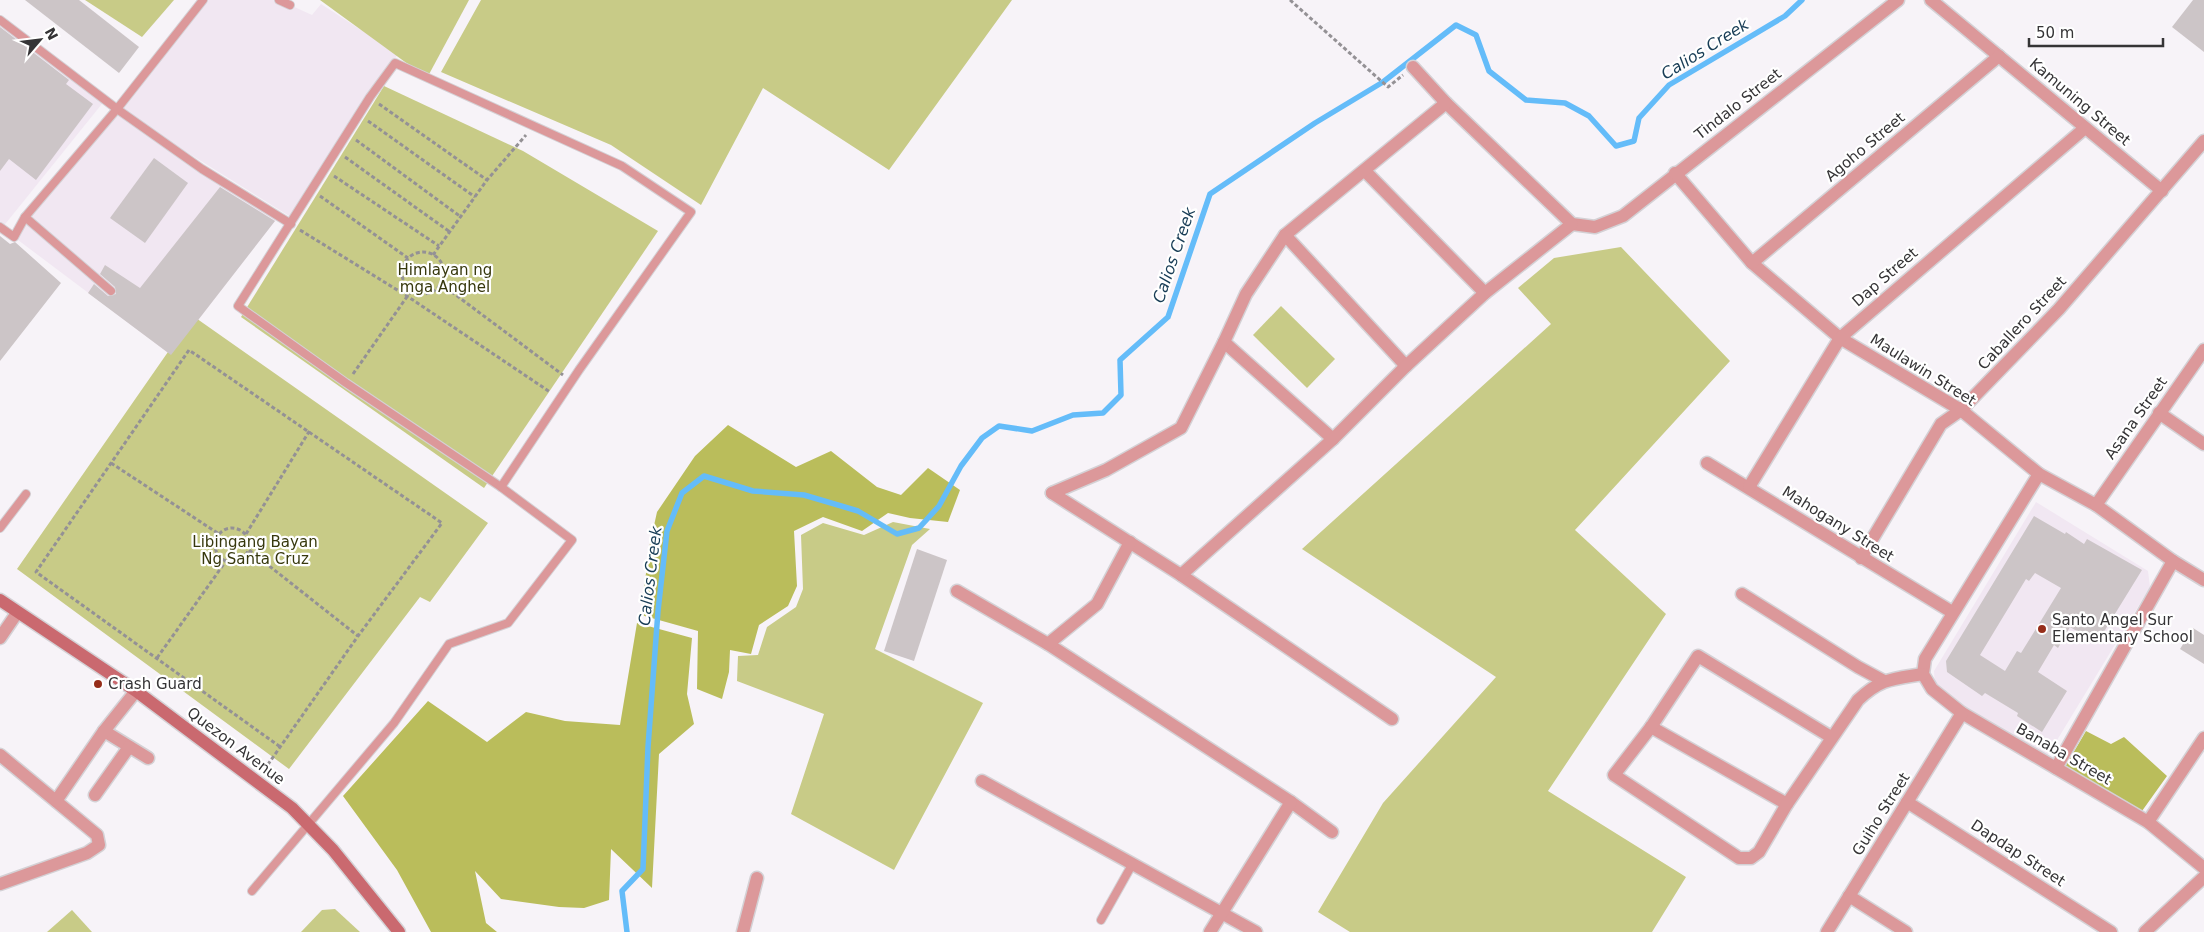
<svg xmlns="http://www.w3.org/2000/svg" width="2204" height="932" font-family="'DejaVu Sans',sans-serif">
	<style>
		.built { fill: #f1e7f2 }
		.green { fill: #c8cb87 }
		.forest { fill: #babd5b }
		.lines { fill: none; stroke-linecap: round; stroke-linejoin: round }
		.stream { stroke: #64bcf9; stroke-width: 5.5 }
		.building { fill: #ccc5c7; fill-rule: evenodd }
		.service-casing { stroke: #d4d1d5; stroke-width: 10 }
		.minor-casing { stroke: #d4d1d5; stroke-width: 15 }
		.secondary-casing { stroke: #d4d1d5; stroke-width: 15 }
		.path { stroke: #949195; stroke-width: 3; stroke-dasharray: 4 2.5; stroke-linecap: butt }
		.service { stroke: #dc989a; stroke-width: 8 }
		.minor { stroke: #dc989a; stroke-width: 12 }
		.secondary { stroke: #ca696f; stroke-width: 12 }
		.poi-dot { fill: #962d19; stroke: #fff; stroke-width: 2 }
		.labels { text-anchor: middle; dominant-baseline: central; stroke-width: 4.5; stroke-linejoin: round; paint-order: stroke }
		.street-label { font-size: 15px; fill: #353436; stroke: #fff }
		.park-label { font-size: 15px; fill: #37380d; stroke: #fff }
		.poi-label { font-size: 15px; fill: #353436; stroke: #fff; text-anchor: start }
		.water-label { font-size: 16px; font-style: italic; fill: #173c55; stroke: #fff }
	</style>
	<rect width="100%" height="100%" fill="#f7f3f8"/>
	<g class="built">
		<polygon points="203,0 279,0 312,15 321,4 398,54 294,219 127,115 278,217 171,355 14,237"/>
		<polygon points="0,20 105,100 2,228 0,227"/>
		<polygon points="2036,502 2148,571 2150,587 2048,755 2029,751 1935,687 1934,671"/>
	</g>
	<g class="green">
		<polygon points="85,0 174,0 142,37"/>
		<polygon points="320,0 469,0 427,78"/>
		<polygon points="481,0 1012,0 889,170 763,88 701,205 611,145 441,72"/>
		<polygon points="384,86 523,151 658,231 484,488 241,317"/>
		<polygon points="1621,247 1730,361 1575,530 1666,614 1548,791 1686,877 1652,932 1350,932 1318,912 1383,803 1496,677 1302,549 1551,324 1518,288 1554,258"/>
		<polygon points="1281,306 1335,359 1307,388 1253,335"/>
		<polygon points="193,316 488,523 430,602 420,597 289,769 17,569"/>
		<polygon points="893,522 930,529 912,545 875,649 983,703 894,870 791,814 824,714 737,681 738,656 758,655 767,627 796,607 803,589 801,535 823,523 864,535"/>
		<polygon points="335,909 360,932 301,932 322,910"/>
		<polygon points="72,910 92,932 47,932"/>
	</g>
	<g class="forest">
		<polygon points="728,425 796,467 831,451 877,487 901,495 928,468 960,490 948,522 910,518 888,513 862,531 823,517 794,531 797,586 788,606 759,625 751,654 730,650 729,672 722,699 697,689 698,631 641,615 649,548 657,512 695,456"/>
		<polygon points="637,623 692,638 687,694 694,724 659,754 652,888 611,849 609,900 584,908 559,907 501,899 475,871 486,923 497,932 431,932 397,870 343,796 428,701 487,742 526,712 565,721 620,725"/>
		<polygon points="2086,731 2111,744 2124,737 2167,776 2142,811 2065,767"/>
	</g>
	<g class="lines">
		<polyline class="stream" points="627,932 622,891 643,869 648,747 658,611 667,531 682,493 704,476 753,491 804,495 858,511 897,534 919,528 939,506 961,466 982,438 999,426 1032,431 1073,415 1103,413 1121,395 1120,360 1168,317 1210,194 1315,123 1383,82 1456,25 1476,35 1489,71 1526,100 1565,103 1589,116 1616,146 1634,141 1639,118 1669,85 1785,16 1802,0"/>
	</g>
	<g class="building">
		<polygon points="25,0 79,0 139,47 119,73"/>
		<polygon points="2193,0 2204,0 2204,52 2172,27"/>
		<polygon points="0,27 69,80 66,84 93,104 36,180 9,159 0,171"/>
		<polygon points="154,158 188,183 145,243 110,218"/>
		<polygon points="220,187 275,221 171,355 88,293 94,284 108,296 116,294 115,287 100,274 105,265 140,288"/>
		<polygon points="0,236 10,244 15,242 61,283 0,361"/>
		<path d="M2034 516 2065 534 2066 532 2084 544 2087 539 2142 570 2097 643 2070 627 2058 648 2054 645 2038 672 2067 691 2042 732 2017 716 2018 713 1985 693 1982 696 1947 672 1946 661ZM2035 573 2061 588 2021 653 2017 651 2005 671 1980 655 2026 579 2029 581Z"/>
		<polygon points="917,549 947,560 914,661 884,651"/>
		<polygon points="2193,628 2204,635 2204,664 2180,649"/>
	</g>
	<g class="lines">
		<g class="service-casing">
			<g id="service">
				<polyline points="279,0 290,5"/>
				<polyline points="0,20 117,109 202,169 291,224"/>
				<polygon points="395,63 622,166 691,212 579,370 501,487 346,383 238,306 370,97"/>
				<polyline points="25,217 111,291"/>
				<polyline points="0,227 14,237 25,217 117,109 203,0"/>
				<polyline points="0,528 26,494"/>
				<polyline points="252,891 394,723 449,644 508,623 572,540 501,487"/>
				<polyline points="1101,920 1133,863"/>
			</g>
		</g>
		<g class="minor-casing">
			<g id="minor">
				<polyline points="1931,0 2162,191"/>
				<polyline points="1413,67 1446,103 1572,224 1595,227 1623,216 1898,0"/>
				<polyline points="1365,171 1485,293"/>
				<polyline points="1675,173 1752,263 1840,338 1961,410 2039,474 2096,505 2173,561 2204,580"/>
				<polyline points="1285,235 1406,366"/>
				<polyline points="1752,263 1999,56"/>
				<polyline points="1224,342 1333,439"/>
				<polyline points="2159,413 2204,444"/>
				<polyline points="1707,463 1952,612"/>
				<polyline points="2039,474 1925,659 1923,674 1932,689 1962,713 2148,822 2204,868"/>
				<polyline points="1749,487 1840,338 2085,128"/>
				<polyline points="1052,493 1106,470 1181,428 1224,342 1246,294 1285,235 1446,103"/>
				<polyline points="1052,493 1181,575 1392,719"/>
				<polyline points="2096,505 2204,350"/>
				<polyline points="1861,558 1941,424 1961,410 2059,309 2204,141"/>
				<polyline points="1181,575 1333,439 1406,366 1485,293 1572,224"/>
				<polyline points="957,591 1048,644 1291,802 1332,832"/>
				<polyline points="1742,594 1858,667 1884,681"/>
				<polyline points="0,638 17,613"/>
				<polyline points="1048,644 1097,604 1130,542"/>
				<polyline points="1651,727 1787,804"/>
				<polyline points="104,731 148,758"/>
				<path d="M1831 737 1698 656 1651 727 1614 775 1739 858H1751L1759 852 1787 804 1858 700C1881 678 1893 679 1923 674"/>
				<polyline points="0,755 97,835 99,845 87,853 0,884"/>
				<polyline points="2056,768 2173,561"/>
				<polyline points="982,781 1256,932"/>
				<polyline points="95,795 129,747"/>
				<polyline points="56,801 104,731 136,691"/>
				<polyline points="1907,802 2111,932"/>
				<polyline points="2148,822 2204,738"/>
				<polyline points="1849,896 1906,932"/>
				<polyline points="743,932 757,878"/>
				<polyline points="1210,932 1291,802"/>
				<polyline points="1827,932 1962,713"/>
				<polyline points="2145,932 2204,877"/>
			</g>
		</g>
		<g class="secondary-casing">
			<polyline id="secondary" points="0,600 136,691 292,808 333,850 399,932"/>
		</g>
		<g class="path">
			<polyline points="1290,0 1388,87 1403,75"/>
			<polyline points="379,104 487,180"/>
			<polyline points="368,121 475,197"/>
			<polyline points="356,140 461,217"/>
			<polyline points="345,157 450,232"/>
			<polyline points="334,176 439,246"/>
			<polyline points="320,196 408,258"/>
			<polyline points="300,230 407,296 550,392"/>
			<circle cx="423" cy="273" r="21"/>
			<polyline points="433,255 487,180 526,135"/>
			<polyline points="441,284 563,375"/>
			<polyline points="353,374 411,291"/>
			<polyline points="111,463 219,534"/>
			<circle cx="232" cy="545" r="17"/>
			<polyline points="246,534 310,430"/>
			<polyline points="249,550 358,636"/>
			<polyline points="157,658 226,561"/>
			<polyline points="264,770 358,636 442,523 189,350 36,572 279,746"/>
		</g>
		<use href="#service" class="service"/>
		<use href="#minor" class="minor"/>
		<use href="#secondary" class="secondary"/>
	</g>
	<g class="poi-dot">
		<circle cx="2042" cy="629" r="5"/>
		<circle cx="98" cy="684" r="5"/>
	</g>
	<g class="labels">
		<g class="street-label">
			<text transform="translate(2080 102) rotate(40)">Kamuning Street</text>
			<text transform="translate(1738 104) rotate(-38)">Tindalo Street</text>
			<text transform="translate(1865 147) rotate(-40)">Agoho Street</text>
			<text transform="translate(1885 277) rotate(-41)">Dap Street</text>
			<text transform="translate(2022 323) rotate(-47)">Caballero Street</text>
			<text transform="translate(1923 370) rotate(32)">Maulawin Street</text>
			<text transform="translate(2136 418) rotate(-55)">Asana Street</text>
			<text transform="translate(1838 524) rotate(32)">Mahogany Street</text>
			<text transform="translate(236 746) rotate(37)">Quezon Avenue</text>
			<text transform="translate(2064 754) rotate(30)">Banaba Street</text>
			<text transform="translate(1881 814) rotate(-58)">Guiho Street</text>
			<text transform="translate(2018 853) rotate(33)">Dapdap Street</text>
		</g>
		<g class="park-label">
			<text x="445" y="270">Himlayan ng<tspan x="445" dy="17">mga Anghel</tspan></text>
			<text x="255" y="542">Libingang Bayan<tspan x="255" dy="17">Ng Santa Cruz</tspan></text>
		</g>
		<g class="poi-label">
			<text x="2052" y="620">Santo Angel Sur<tspan x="2052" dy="17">Elementary School</tspan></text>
			<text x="108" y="684">Crash Guard</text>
		</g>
		<g class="water-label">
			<text transform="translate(1705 49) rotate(-32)">Calios Creek</text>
			<text transform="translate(1174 255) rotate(-71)">Calios Creek</text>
			<text transform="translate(650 576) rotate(-83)">Calios Creek</text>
		</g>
	</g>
	<g transform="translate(40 40) rotate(62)" stroke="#ffffff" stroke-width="4" paint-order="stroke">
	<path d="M0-4L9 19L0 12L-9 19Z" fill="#353436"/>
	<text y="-8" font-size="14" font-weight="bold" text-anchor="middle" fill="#353436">N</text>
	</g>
	<path d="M2029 38v8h134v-8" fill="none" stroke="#353436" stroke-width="2.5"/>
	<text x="2036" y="38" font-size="15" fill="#353436" stroke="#ffffff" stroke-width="4" paint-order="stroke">50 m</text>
</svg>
